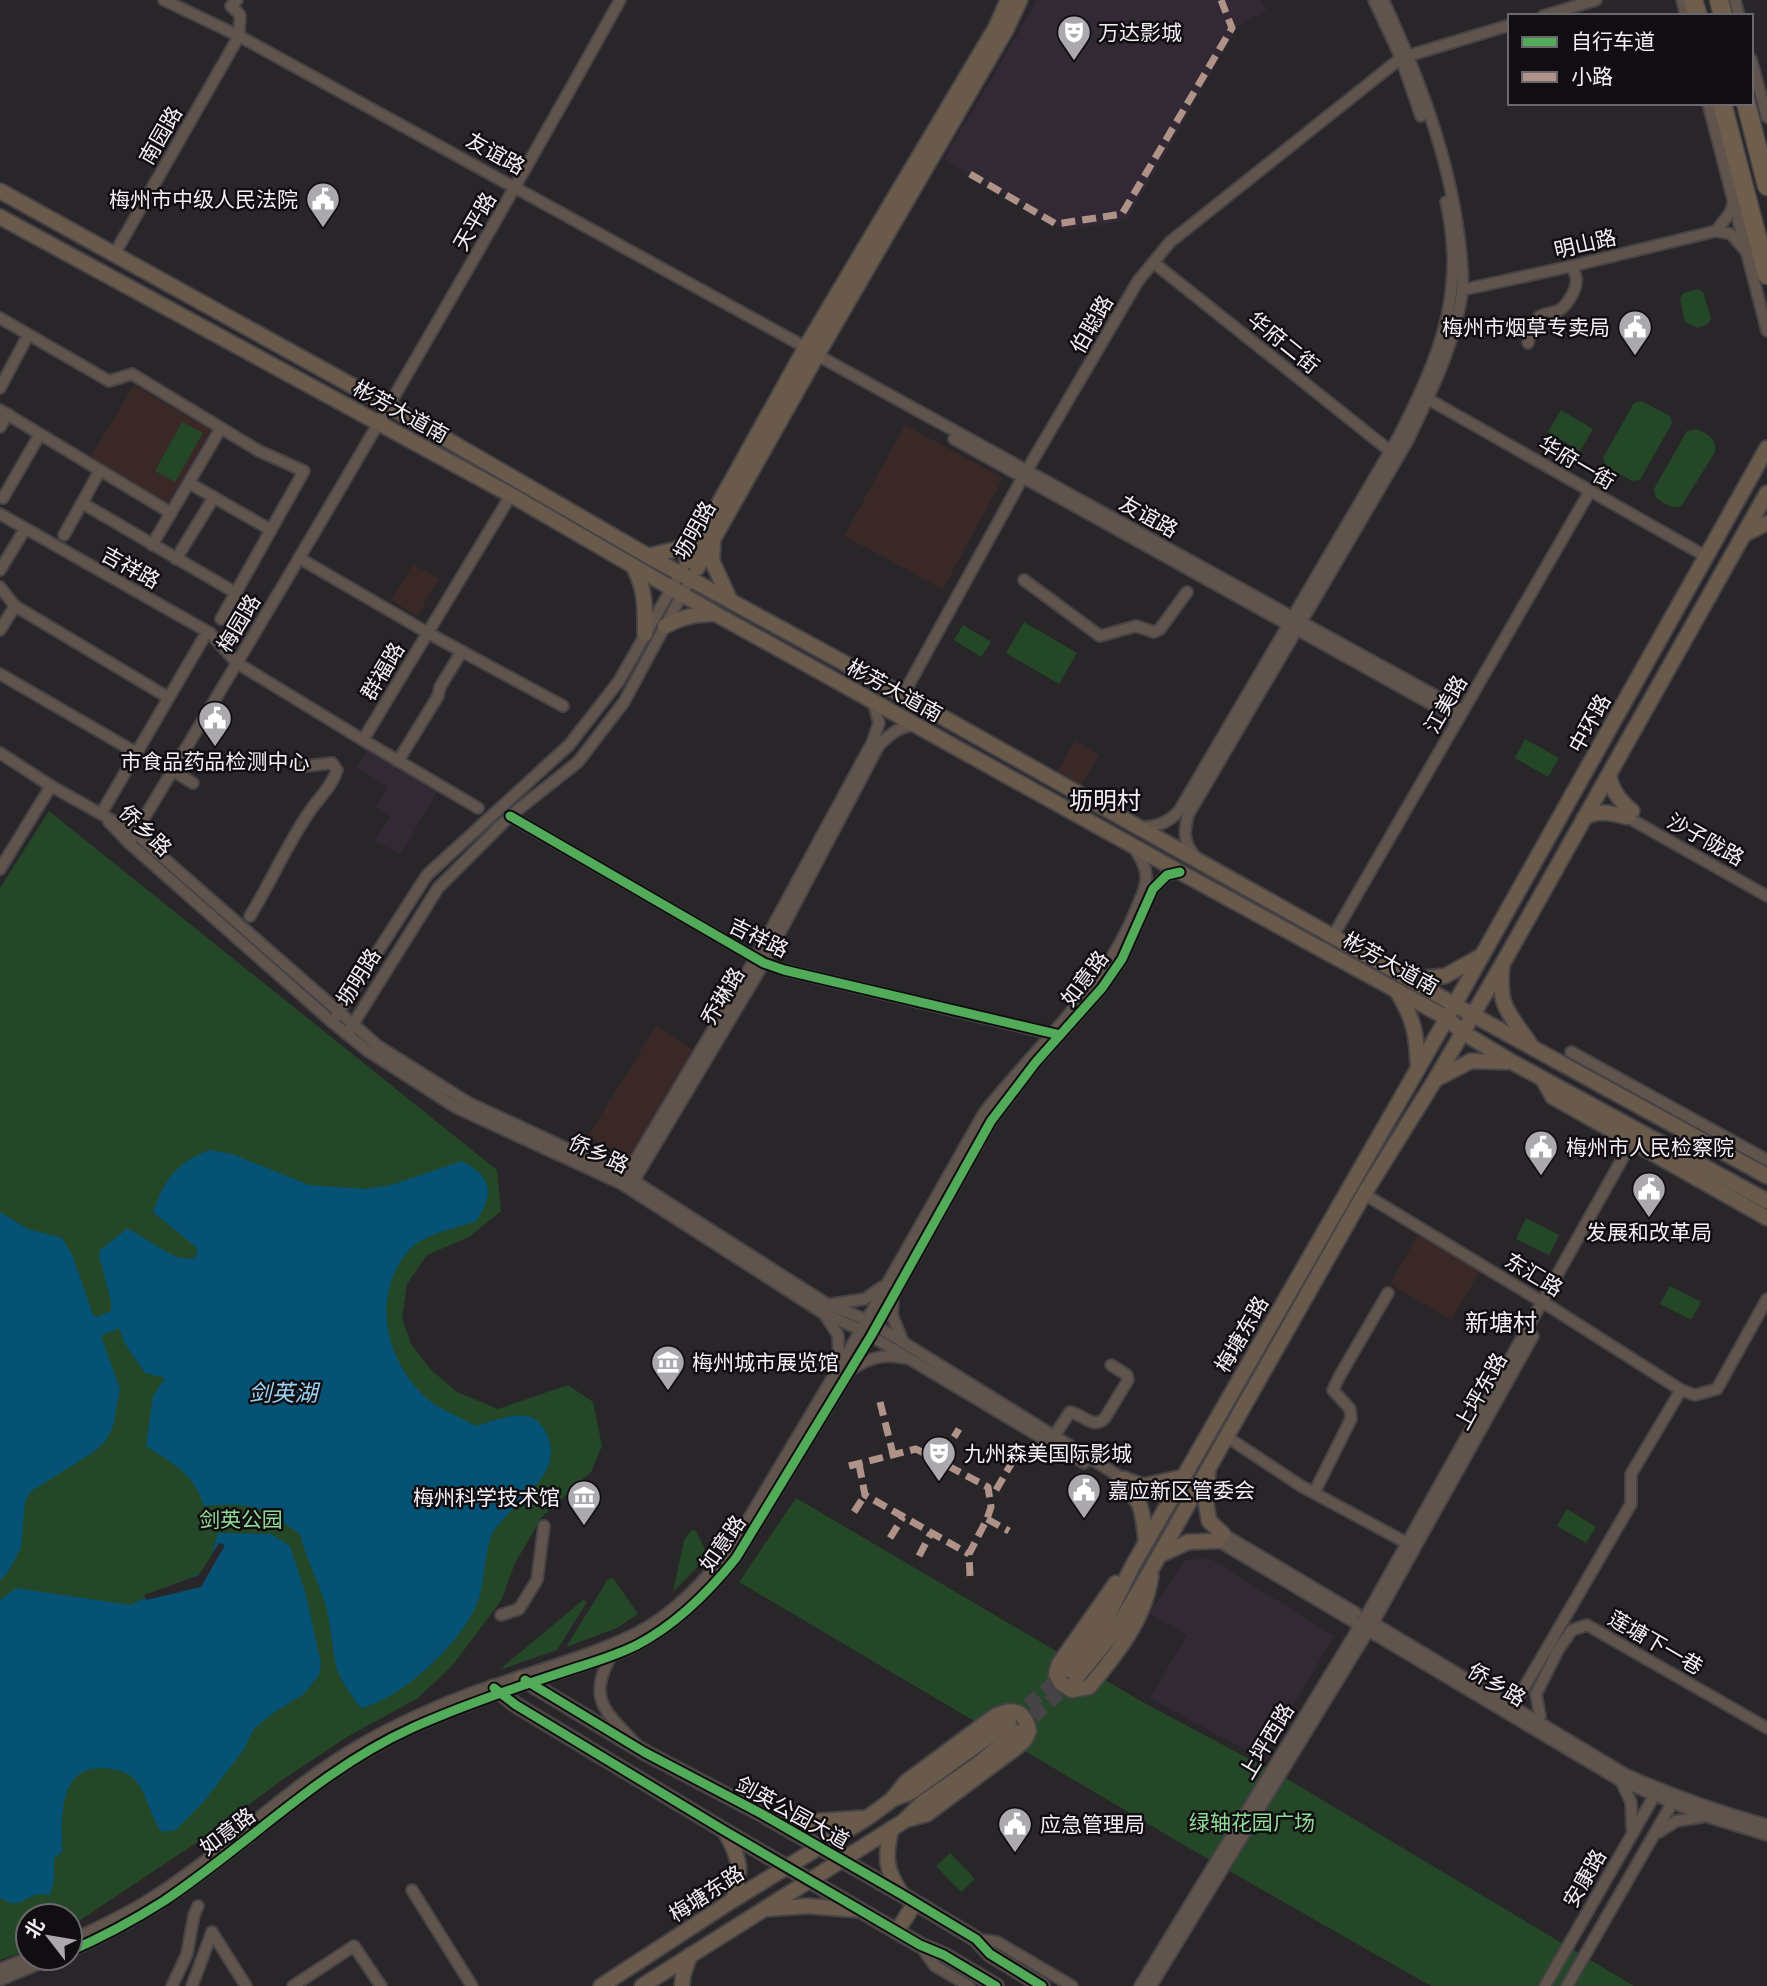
<svg xmlns="http://www.w3.org/2000/svg" width="1767" height="1986" font-family="Manrope,'Noto Sans SC',sans-serif">
	<style>
		.built { fill: #322934 }
		.education { fill: #392826 }
		.green { fill: #244727 }
		.water { fill: #055274 }
		.pier { fill: #29262a }
		.lines { fill: none; stroke-linecap: round; stroke-linejoin: round }
		.major-tunnel { stroke: #474448; stroke-width: 14; stroke-dasharray: 14 7; stroke-linecap: butt }
		.minor-casing { stroke: #454346; stroke-width: 14 }
		.major-casing { stroke: #454346; stroke-width: 18 }
		.highway-casing { stroke: #454346; stroke-width: 21 }
		.minor { stroke: #60544d; stroke-width: 10 }
		.major { stroke: #6a5a4b; stroke-width: 14 }
		.highway { stroke: #705e4d; stroke-width: 18 }
		.quiet { stroke: #af9288; stroke-width: 7; stroke-dasharray: 14 7; stroke-linecap: butt }
		.cycleway-casing { stroke: #110e12; stroke-width: 13 }
		.cycleway { stroke: #51ab58; stroke-width: 9 }
		.labels { text-anchor: middle; dominant-baseline: central; stroke-width: 5; stroke-linejoin: round; paint-order: stroke }
		.poi-label { font-size: 21px; fill: #f3eff5; stroke: #110e12; text-anchor: start }
		.street-label { font-size: 21px; fill: #f3eff5; stroke: #110e12 }
		.park-label { font-size: 21px; fill: #90db95; stroke: #110e12 }
		.water-label { font-size: 23px; font-style: italic; fill: #9cd2f4; stroke: #110e12 }
		.quarter-label { font-size: 24px; fill: #f3eff5; stroke: #110e12 }
	</style>
	<rect width="100%" height="100%" fill="#29262a"/>
	<g class="built">
		<polygon points="1037,0 1261,0 1267,10 1238,26 1127,220 1066,231 944,159"/>
		<polygon points="370,746 440,787 400,855 375,840 390,816 376,807 388,787 356,768"/>
		<polygon points="1209,1558 1334,1636 1262,1759 1150,1698 1187,1635 1149,1613 1186,1560"/>
	</g>
	<g class="education">
		<polygon points="134,385 211,430 166,506 89,460"/>
		<polygon points="905,425 1003,478 943,589 844,536"/>
		<polygon points="413,564 439,579 417,616 391,600"/>
		<polygon points="1075,741 1099,755 1079,788 1056,774"/>
		<polygon points="656,1026 695,1051 627,1160 588,1136"/>
		<polygon points="1418,1235 1480,1271 1451,1320 1390,1284"/>
	</g>
	<g class="green">
		<polygon points="1697,289 1703,292 1711,318 1708,324 1698,328 1685,322 1680,298 1684,293"/>
		<polygon points="1642,401 1670,416 1672,423 1640,480 1632,481 1606,466 1603,458 1634,403"/>
		<polygon points="1561,410 1593,429 1580,451 1548,432"/>
		<polygon points="182,422 203,433 175,482 155,471"/>
		<path d="M1697 429C1708 435 1717 438 1715 452L1682 505C1674 511 1664 503 1656 498L1654 489 1687 431Z"/>
		<polygon points="1024,622 1077,653 1059,684 1006,653"/>
		<polygon points="963,625 991,642 981,657 954,640"/>
		<polygon points="1525,739 1559,758 1548,777 1515,758"/>
		<polygon points="49,811 497,1170 501,1211 469,1237 427,1255 407,1284 402,1318 411,1344 431,1370 457,1392 498,1409 568,1385 593,1402 602,1446 591,1472 542,1517 515,1563 501,1601 452,1666 418,1698 347,1737 282,1780 208,1835 70,1927 70,1916 28,1916 28,1950 0,1960 0,888"/>
		<polygon points="1526,1218 1559,1235 1549,1255 1516,1239"/>
		<polygon points="1670,1286 1701,1302 1691,1320 1660,1304"/>
		<polygon points="796,1498 1146,1704 1287,1779 1634,1986 1431,1986 1189,1848 739,1582"/>
		<polygon points="1567,1509 1596,1527 1586,1543 1557,1526"/>
		<polygon points="692,1530 696,1531 708,1556 673,1592 684,1540"/>
		<polygon points="613,1578 638,1614 617,1628 566,1647 608,1579"/>
		<polygon points="583,1600 587,1602 557,1650 499,1670"/>
		<polygon points="950,1853 975,1879 961,1892 936,1866"/>
	</g>
	<g class="water">
		<path d="M210 1150 232 1154 309 1185 366 1189 391 1185 462 1161C492 1177 495 1193 476 1221 457 1228 433 1232 416 1244 405 1252 400 1262 394 1274 376 1317 392 1365 425 1397 438 1409 460 1417 476 1426 498 1420 530 1404 544 1429 568 1469 524 1494 501 1522 498 1525 494 1530 492 1534 484 1554 485 1577 479 1598 467 1638 402 1699 361 1708 352 1696 340 1681 336 1666 332 1646 331 1626 326 1607 319 1582 306 1559 300 1534 260 1506 254 1502 204 1506 194 1473 173 1464 146 1446L153 1396 165 1378 145 1373 125 1344 119 1328 101 1336 120 1389 113 1427 104 1443 92 1453 30 1492 25 1503 21 1548 7 1574 0 1580V1212L28 1229 62 1238 72 1254 93 1315 97 1317 111 1311V1301L99 1256 100 1250 127 1229C147 1236 176 1266 196 1257L197 1248 153 1212C165 1178 176 1163 210 1150Z"/>
		<path d="M218 1533 271 1534 290 1546 306 1595 321 1663 319 1675 304 1694 273 1713 254 1729 244 1749 206 1799 176 1830 162 1832C150 1817 147 1791 134 1779 125 1770 111 1768 99 1768 57 1770 62 1821 62 1852L54 1858V1880L50 1895C49 1895 39 1894 38 1894 23 1898 19 1910 0 1898V1600L16 1588 130 1605 201 1573 211 1557Z"/>
	</g>
	<polygon class="pier" points="219,1543 225,1545 201,1587 146,1600 144,1595 199,1575"/>
	<g class="lines">
		<g class="major-tunnel">
			<polyline points="1012,1719 1068,1671"/>
			<polyline points="1018,1731 1075,1678"/>
		</g>
		<g class="minor-casing">
			<g id="minor">
				<polyline points="164,0 239,36 805,347"/>
				<polyline points="1374,0 1401,58 1421,116"/>
				<polyline points="1682,0 1686,16"/>
				<polyline points="1735,0 1739,16"/>
				<polyline points="1543,16 1596,0"/>
				<polyline points="1751,59 1767,117"/>
				<polyline points="1708,103 1767,331"/>
				<polyline points="1716,231 1730,213 1733,204"/>
				<polyline points="115,253 239,36 240,15 231,6 237,0"/>
				<polyline points="1154,263 1390,451"/>
				<polyline points="1462,290 1572,266 1716,231 1731,234 1746,251"/>
				<polyline points="0,318 109,381 132,374 259,451 304,471 221,619"/>
				<path d="M1528 343C1530 335 1532 324 1538 318 1543 313 1548 314 1554 312 1566 310 1578 288 1576 277 1575 273 1573 270 1572 266"/>
				<polyline points="817,355 1463,711"/>
				<polyline points="0,388 25,341"/>
				<polyline points="1428,399 1707,557"/>
				<polyline points="0,410 171,513"/>
				<polyline points="0,427 8,414"/>
				<polyline points="954,439 1458,719"/>
				<polyline points="100,470 82,503 236,593"/>
				<polyline points="189,483 271,530"/>
				<polyline points="3,498 40,434"/>
				<polyline points="0,514 210,633 237,663 363,740 511,495"/>
				<polyline points="64,535 82,503"/>
				<polyline points="152,545 221,428"/>
				<polyline points="299,558 428,633 563,706"/>
				<polyline points="176,559 214,497"/>
				<polyline points="0,570 25,529"/>
				<polyline points="1024,580 1100,636 1136,626 1154,632 1160,629 1187,592"/>
				<polyline points="0,587 15,606 0,630"/>
				<polyline points="15,606 164,695"/>
				<polyline points="0,674 135,752"/>
				<polyline points="903,695 1023,477 1138,281 1170,242 1401,58 1510,25"/>
				<polyline points="363,740 478,808"/>
				<polyline points="0,753 51,786 135,833 378,1046 467,1102 626,1176 827,1304 867,1320 1122,1478"/>
				<polyline points="398,761 438,696 440,687 462,651"/>
				<polyline points="175,772 193,783"/>
				<polyline points="105,807 203,639"/>
				<polyline points="510,816 764,963 784,970 1057,1035"/>
				<polyline points="1627,817 1767,896"/>
				<polyline points="109,822 129,843 332,1022 368,1051 457,1108 622,1184 823,1313 861,1330 1084,1463"/>
				<path d="M1139 828C1156 826 1167 824 1179 811L1399 436C1439 357 1467 292 1446 202"/>
				<path d="M132 838C299 561 463 283 620 0"/>
				<path d="M1195 856C1183 843 1184 831 1188 815L1407 442C1430 395 1455 344 1462 292 1464 274 1461 256 1459 238 1449 156 1418 75 1383 0"/>
				<polyline points="0,869 51,786"/>
				<path d="M250 916C271 882 287 844 310 811 319 798 332 786 337 770L332 763 298 767"/>
				<polyline points="1333,936 1590,491"/>
				<polyline points="335,1018 427,875 569,745 619,681 687,561"/>
				<polyline points="350,1029 438,888 510,816 578,762 624,702 693,574"/>
				<polyline points="1571,1052 1767,1160"/>
				<polyline points="623,1181 755,959 872,743 879,723 873,701"/>
				<path d="M632 1184 764 963 879 745C891 734 899 726 915 725"/>
				<polyline points="1364,1194 1549,1306 1681,1390 1695,1395 1717,1389 1767,1299"/>
				<polyline points="893,1302 892,1315 903,1342"/>
				<polyline points="832,1304 865,1299 882,1287"/>
				<polyline points="825,1315 838,1335 839,1365"/>
				<path d="M854 1368C870 1357 885 1354 904 1358"/>
				<path d="M1054 1436 1070 1412C1082 1414 1094 1430 1105 1418L1128 1380 1127 1375 1111 1365"/>
				<polyline points="1227,1437 1301,1486 1405,1542"/>
				<polyline points="1314,1493 1351,1419 1350,1409 1333,1390 1339,1377 1388,1293"/>
				<polyline points="1223,1534 1356,1613"/>
				<polyline points="1218,1541 1621,1781 1705,1816 1767,1835"/>
				<polyline points="501,1615 519,1609 537,1580 544,1526"/>
				<path d="M1370 1621 1625 1774C1671 1795 1718 1811 1767 1825"/>
				<path d="M611 1656C587 1699 605 1711 635 1743"/>
				<polyline points="1521,1693 1631,1504 1631,1474 1681,1390"/>
				<polyline points="1540,1716 1536,1694 1558,1650 1572,1630 1587,1625 1767,1728"/>
				<polyline points="1621,1781 1631,1802 1632,1828"/>
				<polyline points="1659,1832 1676,1821 1702,1817"/>
				<polyline points="412,1890 472,1986"/>
				<polyline points="212,1932 246,1986"/>
				<polyline points="976,1939 997,1942 1072,1986"/>
				<path d="M70 1941C99 1927 128 1914 155 1896 226 1851 286 1788 360 1745 393 1726 430 1709 466 1695 522 1674 581 1660 635 1634 675 1614 706 1579 733 1545L861 1330 984 1113C1036 1046 1106 988 1137 907 1141 897 1147 887 1146 876 1146 865 1139 856 1134 847"/>
				<polyline points="920,1945 935,1966 969,1986"/>
				<path d="M70 1951C103 1937 134 1920 164 1901 248 1845 319 1770 412 1728 459 1707 508 1690 557 1674 583 1665 611 1658 637 1645 677 1624 708 1593 736 1558L871 1336 991 1121 1036 1062 1102 988 1122 959 1153 889 1167 875 1180 872"/>
				<polyline points="0,1969 28,1958"/>
				<polyline points="0,1980 53,1958"/>
				<polyline points="172,1986 187,1954 194,1915 198,1906"/>
				<polyline points="192,1986 212,1932"/>
				<polyline points="293,1986 354,1946 381,1986"/>
				<polyline points="1140,1986 1370,1609 1635,1136"/>
				<polyline points="1151,1986 1373,1623 1533,1336"/>
				<polyline points="1545,1986 1657,1791"/>
				<polyline points="1567,1986 1675,1798"/>
			</g>
		</g>
		<g class="major-casing">
			<g id="major">
				<polyline points="0,191 389,406 648,556 903,695 1473,1015 1767,1176"/>
				<polyline points="0,217 511,495 716,614 1180,872 1447,1018 1462,1032 1512,1062 1767,1201"/>
				<polyline points="1745,534 1767,523"/>
				<polyline points="713,544 712,561 730,600"/>
				<polyline points="648,556 677,549 700,534"/>
				<polyline points="687,561 807,345 996,27 1008,0"/>
				<path d="M634 568C646 590 645 610 645 634"/>
				<polyline points="697,568 817,355 1007,28 1020,0"/>
				<path d="M665 626C682 617 695 614 714 614"/>
				<path d="M1609 775C1611 789 1621 802 1632 811"/>
				<path d="M1584 818C1596 809 1614 813 1627 817"/>
				<path d="M1502 968C1498 1007 1509 1013 1530 1044"/>
				<polyline points="1413,979 1445,976 1481,956"/>
				<path d="M1397 991C1414 1019 1417 1035 1418 1068"/>
				<polyline points="1438,1078 1471,1061 1507,1062"/>
				<polyline points="1544,1081 1553,1097 1767,1218"/>
				<polyline points="1208,1472 1206,1503 1209,1521 1223,1534"/>
				<polyline points="1124,1479 1143,1486 1183,1477"/>
				<path d="M1117 1483C1145 1499 1142 1513 1146 1542"/>
				<polyline points="1160,1555 1188,1542 1218,1541"/>
				<path d="M1116 1583 1059 1664 1056 1674 1061 1683 1072 1690 1089 1687C1116 1655 1145 1619 1151 1576"/>
				<polyline points="1069,1670 1106,1620 1132,1567 1447,1018 1767,448"/>
				<polyline points="521,1678 644,1752 762,1814 901,1894 976,1939 990,1954 1042,1986"/>
				<polyline points="1076,1678 1116,1630 1152,1568 1364,1194 1435,1080 1503,963 1767,493"/>
				<polyline points="493,1687 516,1705 725,1831 920,1945 944,1955 996,1986"/>
				<path d="M894 1797 906 1782 995 1716C1012 1707 1025 1710 1029 1731L1025 1740 1017 1747 927 1814 905 1820"/>
				<polyline points="775,1816 804,1822 862,1818"/>
				<path d="M891 1829C885 1857 885 1869 901 1893"/>
				<path d="M726 1833C741 1861 742 1870 733 1900"/>
				<polyline points="766,1909 808,1906 857,1910"/>
				<polyline points="897,1931 915,1903"/>
				<polyline points="601,1986 733,1900 867,1818 893,1799 911,1792 1009,1722"/>
				<polyline points="642,1986 904,1821 922,1803 977,1765 1017,1732"/>
				<polyline points="682,1986 683,1975 690,1955"/>
			</g>
		</g>
		<g class="highway-casing">
			<g id="highway">
				<polyline points="1693,0 1698,16"/>
				<polyline points="1719,0 1723,16"/>
				<polyline points="1722,103 1767,275"/>
				<polyline points="1746,103 1767,186"/>
			</g>
		</g>
		<use href="#minor" class="minor"/>
		<use href="#major" class="major"/>
		<use href="#highway" class="highway"/>
		<g class="quiet">
			<polyline points="970,174 1056,224 1122,214 1232,28 1221,0"/>
			<polyline points="880,1402 893,1454"/>
			<polyline points="943,1455 959,1429"/>
			<polyline points="859,1464 865,1495 969,1554"/>
			<polyline points="849,1466 916,1449 988,1487 991,1507 987,1519 969,1554 970,1576"/>
			<polyline points="996,1490 1014,1459"/>
			<polyline points="854,1512 865,1495"/>
			<polyline points="987,1519 1009,1531"/>
			<polyline points="890,1538 903,1517"/>
			<polyline points="919,1556 931,1533"/>
		</g>
		<g class="cycleway-casing">
			<g id="cycleway">
				<polyline points="510,816 764,963 784,970 1060,1035"/>
				<polyline points="525,1680 644,1752 762,1814 901,1894 976,1939 990,1954 1042,1986"/>
				<polyline points="494,1688 516,1705 725,1831 920,1945 944,1955 996,1986"/>
				<path d="M70 1951C103 1937 134 1920 164 1901 248 1845 319 1770 412 1728 459 1707 508 1690 557 1674 583 1665 611 1658 637 1645 677 1624 708 1593 736 1558L871 1336 991 1121 1036 1062 1102 988 1122 959 1153 889 1167 875 1180 872"/>
			</g>
		</g>
		<use href="#cycleway" class="cycleway"/>
	</g>
	<defs>
		<g id="theatre-pin" transform="scale(1.75)"><path d="M0 17L-7.5 6A9.5 9.5 0 1 1 7.5 6Z" fill="#aca9ae" stroke="#110e12"/><path d="M-5-5.5Q0-4 5-5.5V0Q5 5 0 6Q-5 5-5 0ZM-3.3-2.5H-1v1.5H-3.3ZM1-2.5H3.3v1.5H1ZM-2.8 1Q0 5.5 2.8 1Z" fill="#fff"/></g>
		<g id="civic-pin" transform="scale(1.75)"><path d="M0 17L-7.5 6A9.5 9.5 0 1 1 7.5 6Z" fill="#aca9ae" stroke="#110e12"/><path d="M-.6-6.5H3V-4.5H.6V-3L4-1V1h2V6H-6V1h2V-1L-.6-3ZM-1.2 2.5V6h2.4V2.5Z" fill="#fff"/></g>
		<g id="museum-pin" transform="scale(1.75)"><path d="M0 17L-7.5 6A9.5 9.5 0 1 1 7.5 6Z" fill="#aca9ae" stroke="#110e12"/><path d="M0-6L6-3V-2H-6V-3ZM-5-1h2V3h-2ZM-1-1h2V3h-2ZM3-1h2V3H3ZM-6 4H6V6H-6Z" fill="#fff"/></g>
	</defs>
	<g fill-rule="evenodd">
		<use href="#theatre-pin" x="1074" y="32"/>
		<use href="#civic-pin" x="323" y="199"/>
		<use href="#civic-pin" x="1635" y="327"/>
		<use href="#civic-pin" x="215" y="718"/>
		<use href="#civic-pin" x="1541" y="1147"/>
		<use href="#civic-pin" x="1649" y="1189"/>
		<use href="#museum-pin" x="668" y="1362"/>
		<use href="#theatre-pin" x="939" y="1453"/>
		<use href="#civic-pin" x="1084" y="1490"/>
		<use href="#museum-pin" x="584" y="1497"/>
		<use href="#civic-pin" x="1015" y="1824"/>
	</g>
	<g class="labels">
		<g class="poi-label">
			<text x="1098" y="32">万达影城</text>
			<text x="298" y="199" text-anchor="end">梅州市中级人民法院</text>
			<text x="1610" y="327" text-anchor="end">梅州市烟草专卖局</text>
			<text x="215" y="761" text-anchor="middle">市食品药品检测中心</text>
			<text x="1566" y="1147">梅州市人民检察院</text>
			<text x="1649" y="1232" text-anchor="middle">发展和改革局</text>
			<text x="692" y="1362">梅州城市展览馆</text>
			<text x="964" y="1453">九州森美国际影城</text>
			<text x="1108" y="1490">嘉应新区管委会</text>
			<text x="560" y="1497" text-anchor="end">梅州科学技术馆</text>
			<text x="1040" y="1824">应急管理局</text>
		</g>
		<g class="street-label">
			<text transform="translate(160 135) rotate(-60)">南园路</text>
			<text transform="translate(496 153) rotate(29)">友谊路</text>
			<text transform="translate(474 221) rotate(-60)">天平路</text>
			<text transform="translate(1585 243) rotate(-13)">明山路</text>
			<text transform="translate(1091 324) rotate(-60)">伯聪路</text>
			<text transform="translate(1284 342) rotate(39)">华府二街</text>
			<text transform="translate(401 411) rotate(29)">彬芳大道南</text>
			<text transform="translate(1577 462) rotate(30)">华府一街</text>
			<text transform="translate(1149 516) rotate(29)">友谊路</text>
			<text transform="translate(694 530) rotate(-61)">坜明路</text>
			<text transform="translate(131 567) rotate(29)">吉祥路</text>
			<text transform="translate(238 623) rotate(-59)">梅园路</text>
			<text transform="translate(382 671) rotate(-59)">群福路</text>
			<text transform="translate(895 690) rotate(29)">彬芳大道南</text>
			<text transform="translate(1445 704) rotate(-60)">江美路</text>
			<text transform="translate(1589 723) rotate(-61)">中环路</text>
			<text transform="translate(146 830) rotate(44)">侨乡路</text>
			<text transform="translate(1706 839) rotate(29)">沙子陇路</text>
			<text transform="translate(759 937) rotate(26)">吉祥路</text>
			<text transform="translate(1391 963) rotate(29)">彬芳大道南</text>
			<text transform="translate(358 977) rotate(-58)">坜明路</text>
			<text transform="translate(1084 978) rotate(-53)">如意路</text>
			<text transform="translate(722 996) rotate(-59)">乔琳路</text>
			<text transform="translate(599 1153) rotate(25)">侨乡路</text>
			<text transform="translate(1534 1274) rotate(31)">东汇路</text>
			<text transform="translate(1241 1334) rotate(-60)">梅塘东路</text>
			<text transform="translate(1480 1391) rotate(-61)">上坪东路</text>
			<text transform="translate(722 1543) rotate(-55)">如意路</text>
			<text transform="translate(1656 1642) rotate(30)">莲塘下一巷</text>
			<text transform="translate(1497 1684) rotate(31)">侨乡路</text>
			<text transform="translate(1266 1741) rotate(-59)">上坪西路</text>
			<text transform="translate(793 1812) rotate(29)">剑英公园大道</text>
			<text transform="translate(227 1831) rotate(-37)">如意路</text>
			<text transform="translate(1584 1878) rotate(-60)">安康路</text>
			<text transform="translate(706 1893) rotate(-33)">梅塘东路</text>
		</g>
		<g class="park-label">
			<text x="241" y="1519">剑英公园</text>
			<text x="1252" y="1822">绿轴花园广场</text>
		</g>
		<g class="water-label">
			<text x="283" y="1392">剑英湖</text>
		</g>
		<g class="quarter-label">
			<text x="1105" y="799">坜明村</text>
			<text x="1501" y="1321">新塘村</text>
		</g>
	</g>
	<rect x="1508" y="14" width="245" height="91" fill="#110e12" stroke="#6b686d" stroke-width="2"/>
	<rect x="1522" y="37" width="35" height="10" fill="#51ab58" stroke="#6b686d" stroke-width="2"/>
	<text x="1571" y="49" font-size="21" fill="#f3eff5">自行车道</text>
	<rect x="1522" y="72" width="35" height="10" fill="#af9288" stroke="#6b686d" stroke-width="2"/>
	<text x="1571" y="84" font-size="21" fill="#f3eff5">小路</text>
	<g transform="translate(49 1937) rotate(301)"><circle r="33" fill="#110e12" stroke="#6b686d" stroke-width="2"/>
	<path d="M0-5L12 26L0 18L-12 26Z" fill="#aca9ae"/>
	<text y="-10" font-size="19" font-weight="bold" text-anchor="middle" fill="#f3eff5">北</text>
	</g>
</svg>
